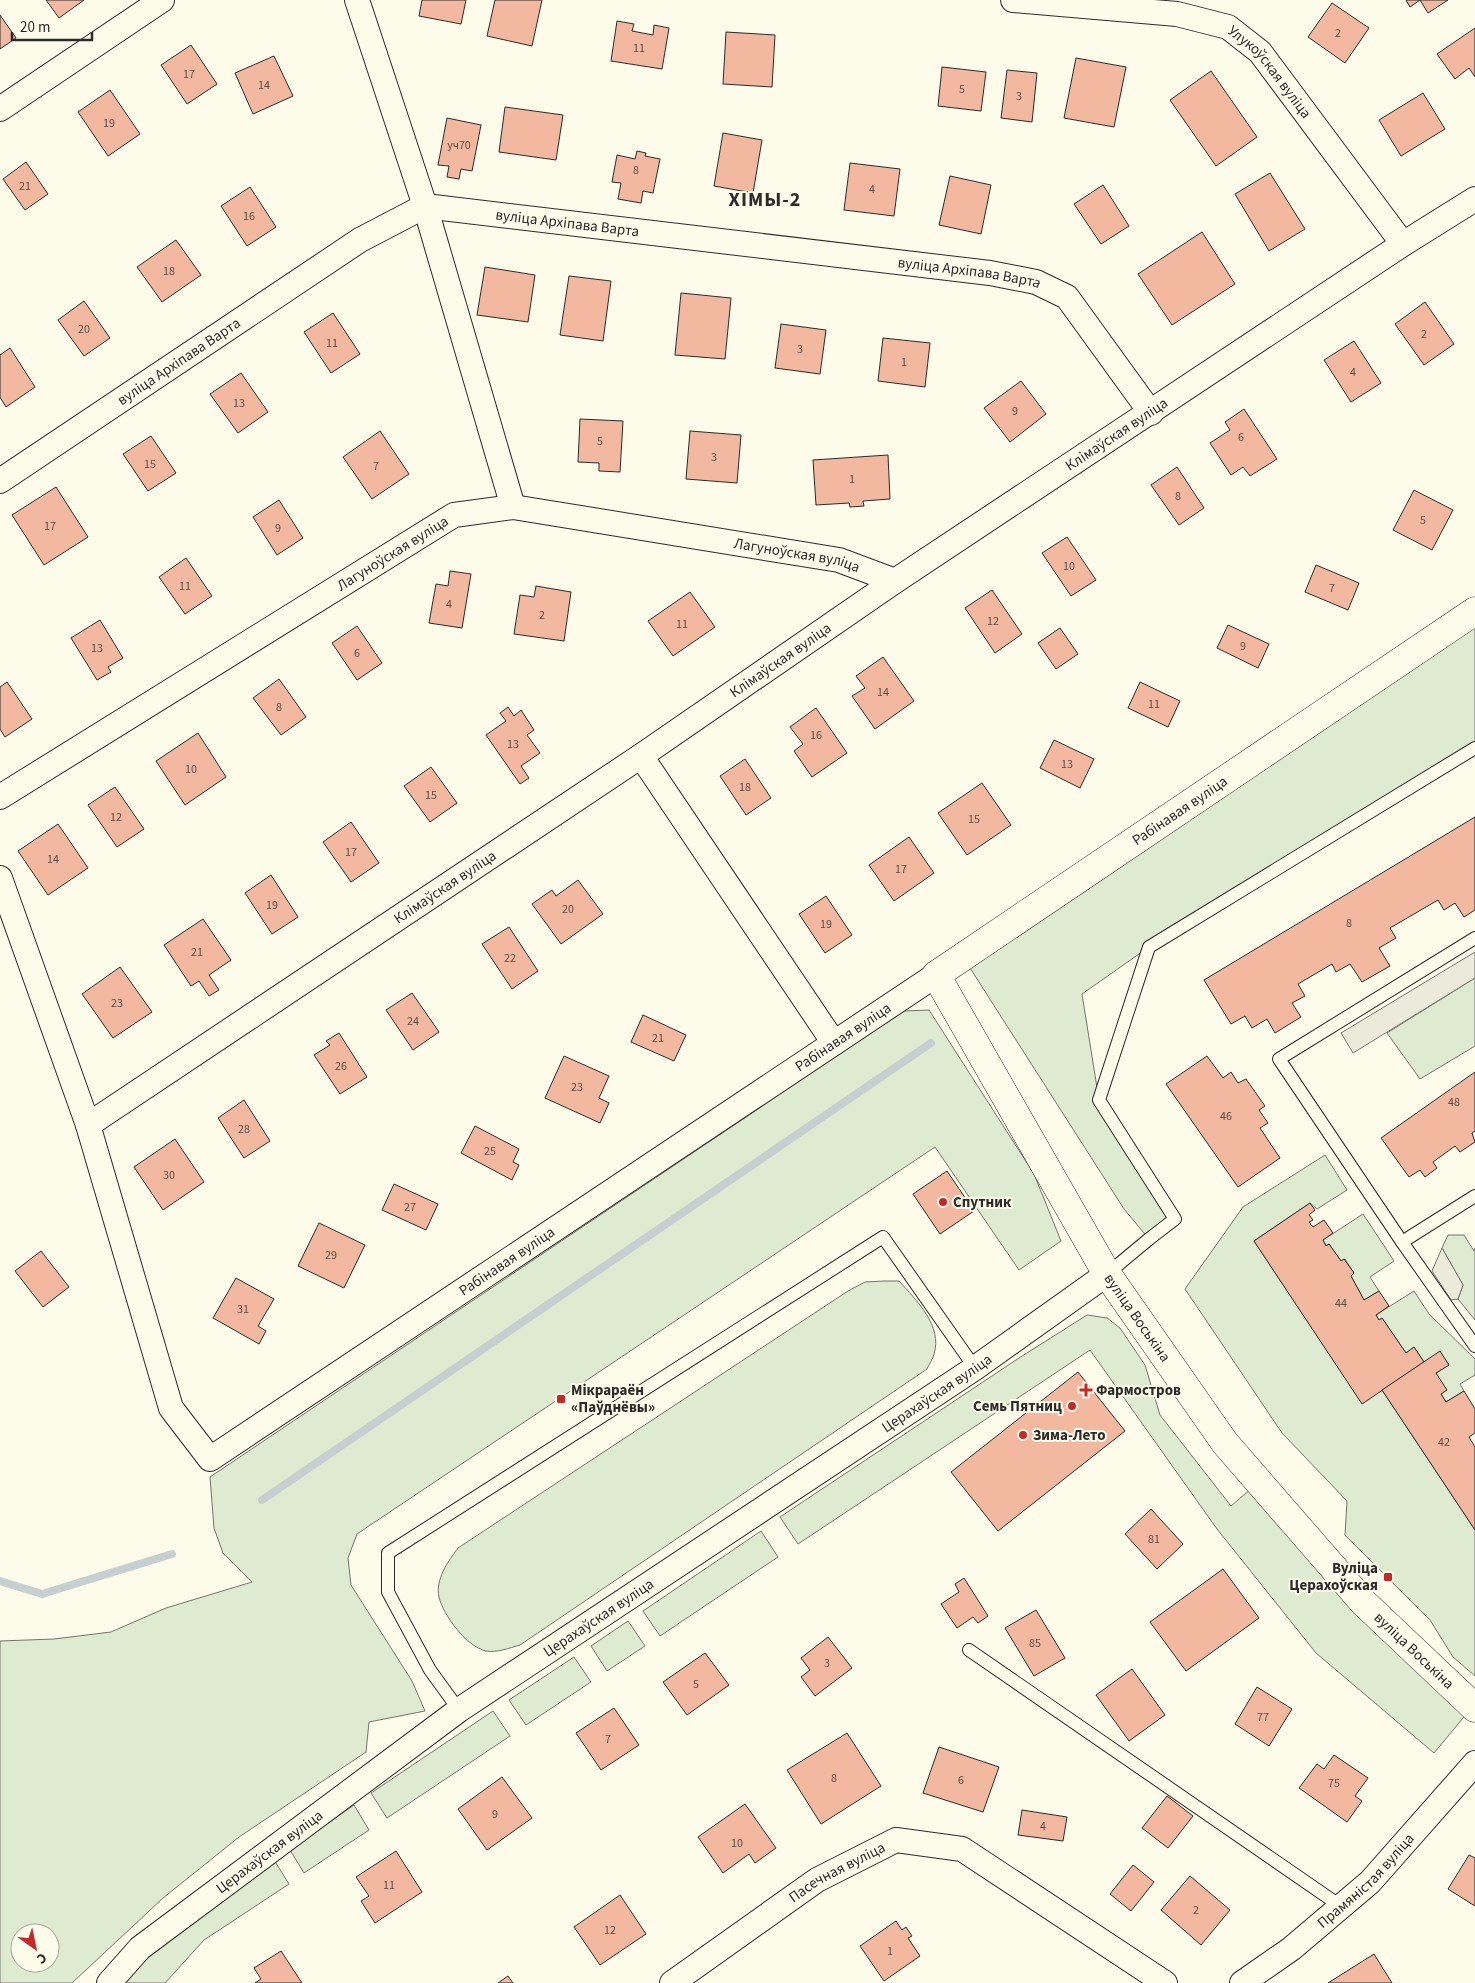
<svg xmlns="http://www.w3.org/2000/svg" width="1475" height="1983" font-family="'Source Sans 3',sans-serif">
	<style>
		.green { fill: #deebd1; stroke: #74746e; fill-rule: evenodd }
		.parking { fill: #eceadb; stroke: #74746e }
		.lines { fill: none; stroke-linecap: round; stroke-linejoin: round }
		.stream { stroke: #c7d0d0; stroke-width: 8 }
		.building { fill: #f2b8a0; stroke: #2b2b2b }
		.service-casing { stroke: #2b2b2b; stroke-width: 14 }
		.minor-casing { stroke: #2b2b2b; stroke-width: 26 }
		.tertiary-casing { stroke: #2b2b2b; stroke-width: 29 }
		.service { stroke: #fdfbea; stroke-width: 12 }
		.minor { stroke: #fdfbea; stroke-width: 24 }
		.tertiary { stroke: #fdfbea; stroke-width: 28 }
		.poi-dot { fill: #c62828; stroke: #fdfbea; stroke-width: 2 }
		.labels { text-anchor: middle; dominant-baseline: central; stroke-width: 4; stroke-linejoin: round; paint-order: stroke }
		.number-label { font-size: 12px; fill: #5d4e48 }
		.street-label { font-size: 15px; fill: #2b2b2b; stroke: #fdfbea }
		.poi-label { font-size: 15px; font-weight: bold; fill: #2b2b2b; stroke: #fdfbea; text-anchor: start }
		.district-label { font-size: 20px; font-weight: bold; letter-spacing: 1px; fill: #2b2b2b; stroke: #fdfbea }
	</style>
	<rect width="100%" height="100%" fill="#fdfbea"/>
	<g class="green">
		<polygon points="1475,611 1475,748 1149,947 1082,994 1099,1100 1175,1219 1149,1239 1124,1209 963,957"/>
		<polygon points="1475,978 1475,1046 1420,1079 1387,1033"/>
		<path d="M929 1010 1034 1174 1061 1241 1019 1270 935 1147 357 1534 348 1558 351 1585 412 1681 425 1711 369 1722 366 1752 239 1837 163 1898 72 1983H0V1641L54 1639 111 1632 166 1608 252 1582 223 1553 214 1528 210 1477 904 1011ZM20 1933H50V1963H20Z"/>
		<polygon points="1325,1155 1347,1190 1317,1209 1310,1203 1254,1241 1362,1403 1382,1390 1475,1530 1475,1676 1453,1657 1430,1620 1345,1535 1347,1501 1282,1433 1185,1289 1243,1207"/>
		<polygon points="1363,1214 1394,1261 1370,1277 1379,1291 1364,1300 1351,1276 1354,1273 1345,1259 1341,1261 1329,1244 1326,1246 1323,1240"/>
		<polygon points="1448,1235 1464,1235 1474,1251 1475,1248 1475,1320 1458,1299 1463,1285 1442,1248"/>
		<path d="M884 1281H899C916 1300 943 1326 934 1354 933 1359 929 1364 927 1369L520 1645C509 1648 497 1653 486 1651 467 1647 443 1615 439 1597 435 1580 448 1561 458 1548L848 1291 865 1282Z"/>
		<polygon points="1414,1291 1429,1314 1475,1359 1475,1375 1460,1384 1464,1391 1446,1402 1441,1394 1436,1373 1449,1365 1440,1352 1424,1362 1414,1347 1406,1353 1382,1318 1379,1320 1376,1315"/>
		<polygon points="1087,1315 1107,1318 1120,1328 1145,1365 1160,1415 1231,1506 1259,1482 1473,1706 1434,1753 1316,1653 1217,1529 1090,1350 798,1544 780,1517 1019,1358"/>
		<polygon points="761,1531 778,1557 660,1636 643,1611"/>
		<polygon points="628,1621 645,1646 607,1671 591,1646"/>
		<polygon points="574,1657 591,1682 526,1725 509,1700"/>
		<polygon points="493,1711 510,1736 387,1818 371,1793"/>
		<polygon points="354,1805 369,1830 304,1873 290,1850"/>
		<polygon points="274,1860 289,1884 204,1940 165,1983 123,1983 177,1929"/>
	</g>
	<g class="parking">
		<polygon points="1475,952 1475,978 1353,1053 1341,1033"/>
		<polygon points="1442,1248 1463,1285 1458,1299 1451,1300 1432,1271"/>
	</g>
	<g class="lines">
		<g class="stream">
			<polyline points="262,1500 931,1043"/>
			<polyline points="0,1581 42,1594 172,1554"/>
		</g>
	</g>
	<g class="building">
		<polygon points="46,0 84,0 59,18"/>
		<polygon points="422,0 466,0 461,24 419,16"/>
		<polygon points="495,0 542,0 532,46 487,36"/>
		<polygon points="1406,0 1448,0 1428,13 1420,0 1410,7"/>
		<polygon points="1332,3 1369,28 1345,63 1308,37"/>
		<polygon points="0,15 16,38 0,49"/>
		<polygon points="617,21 634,24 632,31 653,35 654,25 669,28 662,69 611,61"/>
		<polygon points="1475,28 1475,77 1469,68 1455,79 1437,54"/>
		<polygon points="726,32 775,35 772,87 723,84"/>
		<polygon points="191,45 217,84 187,104 161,65"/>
		<polygon points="274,56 293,96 253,114 235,73"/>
		<polygon points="1076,58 1126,67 1114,127 1064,118"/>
		<polygon points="942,67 986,72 981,111 938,106"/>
		<polygon points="1007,70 1037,73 1032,122 1001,118"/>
		<polygon points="1211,71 1257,137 1216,166 1170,100"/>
		<polygon points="110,90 140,134 108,156 78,112"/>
		<polygon points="1423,93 1445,129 1401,156 1379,120"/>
		<polygon points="505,107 563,115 556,160 499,152"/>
		<polygon points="447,118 481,125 472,171 461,169 459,179 447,177 449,166 438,165"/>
		<polygon points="723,133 762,140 753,193 714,186"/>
		<polygon points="637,151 646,153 645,156 660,159 653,193 643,191 641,203 618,199 621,183 612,182 617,155 635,159"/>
		<polygon points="26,162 48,194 25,210 3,179"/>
		<polygon points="850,163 900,169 894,216 844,210"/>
		<polygon points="1270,173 1305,229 1269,251 1235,194"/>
		<polygon points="950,176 991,185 981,234 939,225"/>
		<polygon points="1103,185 1129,226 1101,244 1074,204"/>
		<polygon points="250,187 276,227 247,246 221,206"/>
		<polygon points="1202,232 1235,284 1172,325 1138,274"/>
		<polygon points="176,240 201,275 162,302 137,267"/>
		<polygon points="485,267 535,275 528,322 477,315"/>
		<polygon points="569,276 611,281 603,341 560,335"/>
		<polygon points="681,293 731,298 725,359 675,355"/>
		<polygon points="84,301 110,338 84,356 58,320"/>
		<polygon points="1425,302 1454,344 1424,365 1395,324"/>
		<polygon points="333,313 360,354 331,373 304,332"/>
		<polygon points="781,324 826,330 820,374 775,368"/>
		<polygon points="883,338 930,343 925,387 878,381"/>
		<polygon points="1354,341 1381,383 1351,402 1324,360"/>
		<polygon points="10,348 35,387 6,407 0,397 0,355"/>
		<polygon points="241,373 268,412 238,433 210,394"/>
		<polygon points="1021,381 1046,414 1010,442 984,408"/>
		<polygon points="1244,409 1277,459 1250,476 1243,467 1231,475 1210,443 1230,430 1225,422"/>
		<polygon points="580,419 623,421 620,472 599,471 599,463 578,462"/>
		<polygon points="380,431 409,474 372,499 343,457"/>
		<polygon points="690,431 741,435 737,483 686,479"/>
		<polygon points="151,436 176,473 148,491 123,454"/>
		<polygon points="888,455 890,499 863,501 864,506 850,507 849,503 816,505 813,460"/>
		<polygon points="1177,467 1204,508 1179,525 1151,485"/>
		<polygon points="56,487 88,537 44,565 12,515"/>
		<polygon points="1414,490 1453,510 1432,550 1393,530"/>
		<polygon points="279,500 303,538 277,555 253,517"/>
		<polygon points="1067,537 1096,580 1071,596 1042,553"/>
		<polygon points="186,558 212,596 185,614 159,577"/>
		<polygon points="1316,565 1359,583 1348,610 1305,592"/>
		<polygon points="450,571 471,574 462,628 429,623 436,584 448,586"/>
		<polygon points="536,586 571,592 564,641 514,634 520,595 534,597"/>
		<polygon points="992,590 1022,634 995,653 965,608"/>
		<polygon points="690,592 715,627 673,656 648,621"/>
		<polygon points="100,620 123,658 108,667 111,672 97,680 71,638"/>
		<polygon points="1228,625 1269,644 1258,668 1217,648"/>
		<polygon points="357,626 382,663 357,680 332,643"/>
		<polygon points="1060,628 1078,654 1056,669 1038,643"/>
		<polygon points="883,657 914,701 875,729 852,696 865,688 856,676"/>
		<polygon points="279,679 306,717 281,735 253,698"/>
		<polygon points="7,682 32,719 5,737 0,729 0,687"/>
		<polygon points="1140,682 1180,701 1168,727 1128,708"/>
		<polygon points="508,707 514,716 521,710 534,730 527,735 540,753 521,766 529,778 520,784 486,735 506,721 500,713"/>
		<polygon points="816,708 847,753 812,777 794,751 803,744 790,727"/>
		<polygon points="198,733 226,777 185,805 156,761"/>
		<polygon points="1054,740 1094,759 1080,788 1040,768"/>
		<polygon points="745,759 771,798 746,815 720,776"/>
		<polygon points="431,767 457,803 430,822 404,786"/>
		<polygon points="982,783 1011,825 967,855 938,813"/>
		<polygon points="115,787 144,829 117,847 88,805"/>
		<polygon points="1475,817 1475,910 1464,917 1455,903 1444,910 1438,900 1390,928 1396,938 1379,948 1390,966 1362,982 1350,964 1336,972 1332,964 1298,984 1305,996 1292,1003 1301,1017 1275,1033 1267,1019 1252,1028 1245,1016 1231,1024 1204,980"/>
		<polygon points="351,822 379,863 351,882 323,842"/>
		<polygon points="58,824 88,868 48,895 18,851"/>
		<polygon points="909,837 934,873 894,901 869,865"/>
		<polygon points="271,875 298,917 272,934 245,893"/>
		<polygon points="578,880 603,914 561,944 532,904 552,890 556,896"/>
		<polygon points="826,896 852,935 825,953 799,914"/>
		<polygon points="203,919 231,960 209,975 219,990 209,996 199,981 191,986 164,945"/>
		<polygon points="509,927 538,971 512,989 482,944"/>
		<polygon points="120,967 152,1012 113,1038 82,994"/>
		<polygon points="412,993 439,1032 413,1050 386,1010"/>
		<polygon points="643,1015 686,1035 674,1061 631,1042"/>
		<polygon points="339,1033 367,1077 340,1094 314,1055 330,1045 326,1041"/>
		<polygon points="564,1056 609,1076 599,1098 609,1103 600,1123 545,1098"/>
		<polygon points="1207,1056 1223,1078 1231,1072 1238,1083 1246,1079 1265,1106 1259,1110 1268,1123 1260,1128 1280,1158 1238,1187 1166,1084"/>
		<polygon points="1475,1072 1475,1131 1472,1133 1475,1142 1460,1152 1455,1146 1433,1162 1437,1168 1425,1177 1420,1170 1409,1177 1381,1138"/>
		<polygon points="244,1100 270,1141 244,1158 218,1118"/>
		<polygon points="475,1126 519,1149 513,1162 519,1165 512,1180 461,1153"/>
		<polygon points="175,1139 204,1182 163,1210 134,1167"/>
		<polygon points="947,1171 974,1211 940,1234 913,1194"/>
		<polygon points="394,1184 438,1204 426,1230 382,1210"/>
		<polygon points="1310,1203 1315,1210 1309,1215 1313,1220 1309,1222 1313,1227 1324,1220 1333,1233 1323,1240 1326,1246 1329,1244 1341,1261 1344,1259 1354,1273 1351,1276 1364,1300 1379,1291 1389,1306 1376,1315 1379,1320 1382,1318 1406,1353 1414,1347 1424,1362 1362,1404 1254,1241"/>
		<polygon points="319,1223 365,1245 344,1288 298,1266"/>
		<polygon points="41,1251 69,1287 43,1307 15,1271"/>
		<polygon points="236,1278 274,1299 258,1326 266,1331 259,1344 213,1318"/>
		<polygon points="1440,1351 1449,1365 1436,1373 1447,1390 1441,1394 1446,1402 1464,1391 1475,1409 1475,1433 1469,1437 1475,1447 1475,1530 1382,1390"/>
		<polygon points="1078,1372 1125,1431 998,1531 951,1472"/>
		<polygon points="1151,1509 1183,1544 1157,1569 1125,1534"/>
		<polygon points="1223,1569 1259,1618 1186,1671 1150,1622"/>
		<polygon points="964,1578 988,1616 978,1623 973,1617 957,1628 941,1604 959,1592 955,1584"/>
		<polygon points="1036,1610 1065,1658 1034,1676 1005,1628"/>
		<polygon points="828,1637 852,1668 815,1696 801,1677 810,1670 801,1658"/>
		<polygon points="705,1653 729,1685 687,1715 663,1682"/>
		<polygon points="1132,1669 1165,1715 1129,1741 1096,1695"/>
		<polygon points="1257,1687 1292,1709 1269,1746 1235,1724"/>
		<polygon points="614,1708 639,1745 601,1770 576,1733"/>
		<polygon points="847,1733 881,1786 821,1824 787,1770"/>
		<polygon points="939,1747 999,1767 983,1812 923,1793"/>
		<polygon points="1334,1755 1368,1778 1355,1796 1362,1801 1347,1822 1299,1788 1317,1764 1324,1769"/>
		<polygon points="502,1777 532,1818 487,1850 458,1809"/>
		<polygon points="1167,1796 1193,1816 1168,1848 1142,1828"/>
		<polygon points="745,1804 776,1848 755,1863 749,1854 723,1873 698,1837"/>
		<polygon points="1022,1810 1067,1817 1063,1841 1018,1835"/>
		<polygon points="396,1851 422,1892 375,1923 361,1901 369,1896 356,1877"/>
		<polygon points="1469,1855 1475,1858 1475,1906 1448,1889"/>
		<polygon points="1133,1865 1154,1882 1131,1911 1110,1894"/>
		<polygon points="1190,1876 1230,1910 1201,1945 1161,1910"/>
		<polygon points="620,1895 646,1934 600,1965 574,1927"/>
		<polygon points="896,1921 902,1930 906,1927 912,1936 908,1938 920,1956 884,1981 860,1946"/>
		<polygon points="281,1951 302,1983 255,1983 261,1979 254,1968"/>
		<polygon points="1374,1954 1392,1983 1328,1983"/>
		<polygon points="508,1976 513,1983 498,1983"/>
	</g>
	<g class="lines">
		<g class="service-casing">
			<g id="service">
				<polyline points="1475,938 1279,1059 1402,1242 1475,1346"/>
				<polyline points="1402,1242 1475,1196"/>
				<polyline points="1107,1274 1149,1239 1175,1219 1099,1100 1149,947 1475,748"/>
				<polyline points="969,1650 1342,1907"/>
				<polyline points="459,1710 430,1670 388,1592 388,1553 883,1237 975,1368"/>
			</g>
		</g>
		<g class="minor-casing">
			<g id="minor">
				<polyline points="357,0 425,206 513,507"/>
				<path id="s1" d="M1013 0 1177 14 1228 27 1260 52 1403 244"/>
				<polyline points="0,109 162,0"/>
				<path id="s2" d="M0 481 360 240 425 206 990 273 1036 282 1067 297 1151 413"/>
				<polyline points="641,756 834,1043"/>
				<path id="s3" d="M0 797 454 515 513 507 839 560 895 581"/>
				<path id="s4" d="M0 878 88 1125 171 1408 210 1459 936 975"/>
				<path id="s5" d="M88 1125 641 756 895 581 1403 244 1475 199"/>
				<path id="s6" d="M109 1983 140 1948 459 1710 975 1368 1107 1274"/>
				<path id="s7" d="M672 1983 817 1880 896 1840 962 1849 1165 1983"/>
				<path id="s8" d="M1242 1983 1291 1949 1370 1882 1475 1763"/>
			</g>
		</g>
		<g class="tertiary-casing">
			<g id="tertiary">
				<path id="s9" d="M1475 611 936 975 1107 1274 1225 1443 1364 1603 1475 1708"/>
			</g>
		</g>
		<use href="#service" class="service"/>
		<use href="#minor" class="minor"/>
		<use href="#tertiary" class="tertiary"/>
	</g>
	<g class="poi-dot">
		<circle cx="943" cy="1202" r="5"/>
		<path d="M1083.5 1382.5h5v5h5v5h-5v5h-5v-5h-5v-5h5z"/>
		<rect x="556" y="1394" width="10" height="10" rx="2.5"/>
		<circle cx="1072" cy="1406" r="5"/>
		<circle cx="1023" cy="1435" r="5"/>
		<rect x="1383" y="1572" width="10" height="10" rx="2.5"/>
	</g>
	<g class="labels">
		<g class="number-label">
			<text x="1338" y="33">2</text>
			<text x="639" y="48">11</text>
			<text x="189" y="74">17</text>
			<text x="264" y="85">14</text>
			<text x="962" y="89">5</text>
			<text x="1019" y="96">3</text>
			<text x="109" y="123">19</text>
			<text x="459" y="145">уч70</text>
			<text x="636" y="170">8</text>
			<text x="25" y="186">21</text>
			<text x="872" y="189">4</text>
			<text x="249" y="216">16</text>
			<text x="169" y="271">18</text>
			<text x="84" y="329">20</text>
			<text x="1424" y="334">2</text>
			<text x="332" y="343">11</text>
			<text x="800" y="349">3</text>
			<text x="904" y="362">1</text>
			<text x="1353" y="372">4</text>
			<text x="239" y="403">13</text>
			<text x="1015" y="411">9</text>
			<text x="1241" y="437">6</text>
			<text x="600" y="441">5</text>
			<text x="714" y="457">3</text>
			<text x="150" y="464">15</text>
			<text x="376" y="466">7</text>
			<text x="852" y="479">1</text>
			<text x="1178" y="496">8</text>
			<text x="1423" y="520">5</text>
			<text x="50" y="526">17</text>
			<text x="278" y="528">9</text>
			<text x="1069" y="566">10</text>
			<text x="185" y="586">11</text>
			<text x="1332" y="588">7</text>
			<text x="449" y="604">4</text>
			<text x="542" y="615">2</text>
			<text x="993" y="621">12</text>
			<text x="682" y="624">11</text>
			<text x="1243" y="646">9</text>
			<text x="97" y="648">13</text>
			<text x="357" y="653">6</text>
			<text x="883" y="692">14</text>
			<text x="1154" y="704">11</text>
			<text x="279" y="707">8</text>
			<text x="816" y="735">16</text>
			<text x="513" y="744">13</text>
			<text x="1067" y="764">13</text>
			<text x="191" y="769">10</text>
			<text x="745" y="787">18</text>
			<text x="431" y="795">15</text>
			<text x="116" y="817">12</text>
			<text x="974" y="819">15</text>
			<text x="351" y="852">17</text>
			<text x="53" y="859">14</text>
			<text x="901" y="869">17</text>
			<text x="272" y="905">19</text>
			<text x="568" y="909">20</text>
			<text x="1349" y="923">8</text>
			<text x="826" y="924">19</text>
			<text x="197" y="952">21</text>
			<text x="510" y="958">22</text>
			<text x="117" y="1003">23</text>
			<text x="413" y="1021">24</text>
			<text x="658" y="1038">21</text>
			<text x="341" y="1066">26</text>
			<text x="577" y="1087">23</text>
			<text x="1454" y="1102">48</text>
			<text x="1226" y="1116">46</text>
			<text x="244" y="1129">28</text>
			<text x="490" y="1151">25</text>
			<text x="169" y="1175">30</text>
			<text x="410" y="1207">27</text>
			<text x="331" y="1255">29</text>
			<text x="1341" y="1303">44</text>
			<text x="243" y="1309">31</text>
			<text x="1444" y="1442">42</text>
			<text x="1154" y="1539">81</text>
			<text x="1035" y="1643">85</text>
			<text x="827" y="1663">3</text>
			<text x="696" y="1684">5</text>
			<text x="1263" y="1717">77</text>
			<text x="608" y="1739">7</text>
			<text x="834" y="1778">8</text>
			<text x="961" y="1780">6</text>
			<text x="1334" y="1783">75</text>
			<text x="495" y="1814">9</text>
			<text x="1043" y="1826">4</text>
			<text x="737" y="1843">10</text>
			<text x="389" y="1885">11</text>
			<text x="1196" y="1910">2</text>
			<text x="610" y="1930">12</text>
			<text x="890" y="1951">1</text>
		</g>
		<g class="street-label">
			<text stroke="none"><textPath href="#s1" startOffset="279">Улукоўская вуліца</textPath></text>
			<text stroke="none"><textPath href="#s2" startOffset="650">вуліца Архіпава Варта</textPath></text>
			<text stroke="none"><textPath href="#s2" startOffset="1055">вуліца Архіпава Варта</textPath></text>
			<text stroke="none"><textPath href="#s2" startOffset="215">вуліца Архіпава Варта</textPath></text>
			<text stroke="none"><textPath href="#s5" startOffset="1239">Клімаўская вуліца</textPath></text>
			<text stroke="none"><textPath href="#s3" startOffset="462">Лагуноўская вуліца</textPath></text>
			<text stroke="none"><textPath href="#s3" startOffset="882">Лагуноўская вуліца</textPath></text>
			<text stroke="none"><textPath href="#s5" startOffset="834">Клімаўская вуліца</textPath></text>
			<text transform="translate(1180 811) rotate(-34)">Рабінавая вуліца</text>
			<text stroke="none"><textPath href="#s5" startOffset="429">Клімаўская вуліца</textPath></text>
			<text stroke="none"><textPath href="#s4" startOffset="1382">Рабінавая вуліца</textPath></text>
			<text stroke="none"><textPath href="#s4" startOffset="978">Рабінавая вуліца</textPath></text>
			<text stroke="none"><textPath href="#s9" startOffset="1048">вуліца Воськіна</textPath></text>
			<text stroke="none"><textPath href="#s6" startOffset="1018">Церахаўская вуліца</textPath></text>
			<text stroke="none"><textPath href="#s6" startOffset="612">Церахаўская вуліца</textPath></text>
			<text stroke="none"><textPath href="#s9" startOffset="1482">вуліца Воськіна</textPath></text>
			<text stroke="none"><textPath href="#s6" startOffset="208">Церахаўская вуліца</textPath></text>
			<text stroke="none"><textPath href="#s7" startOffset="199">Пасечная вуліца</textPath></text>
			<text stroke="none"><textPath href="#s8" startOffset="161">Прамяністая вуліца</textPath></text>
		</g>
		<g class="poi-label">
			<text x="953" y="1202">Спутник</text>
			<text x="571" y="1390">Мікрараён<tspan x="571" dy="17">«Паўднёвы»</tspan></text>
			<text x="1096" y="1390">Фармостров</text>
			<text x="1062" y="1406" text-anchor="end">Семь Пятниц</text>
			<text x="1033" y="1435">Зима-Лето</text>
			<text x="1378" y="1568" text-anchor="end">Вуліца<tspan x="1378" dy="17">Церахоўская</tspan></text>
		</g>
		<g class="district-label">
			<text x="765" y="200">ХІМЫ-2</text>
		</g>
	</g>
	<g transform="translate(35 1948) rotate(147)"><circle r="24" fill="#fdfbea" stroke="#a9a89e"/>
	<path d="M0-4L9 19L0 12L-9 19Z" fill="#c62828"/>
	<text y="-8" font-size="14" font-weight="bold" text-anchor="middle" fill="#2b2b2b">С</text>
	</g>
	<path d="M12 32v8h80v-8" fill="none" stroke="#2b2b2b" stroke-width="2.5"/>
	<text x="20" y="32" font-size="15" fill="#2b2b2b" stroke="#fdfbea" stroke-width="4" paint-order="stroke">20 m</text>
</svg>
